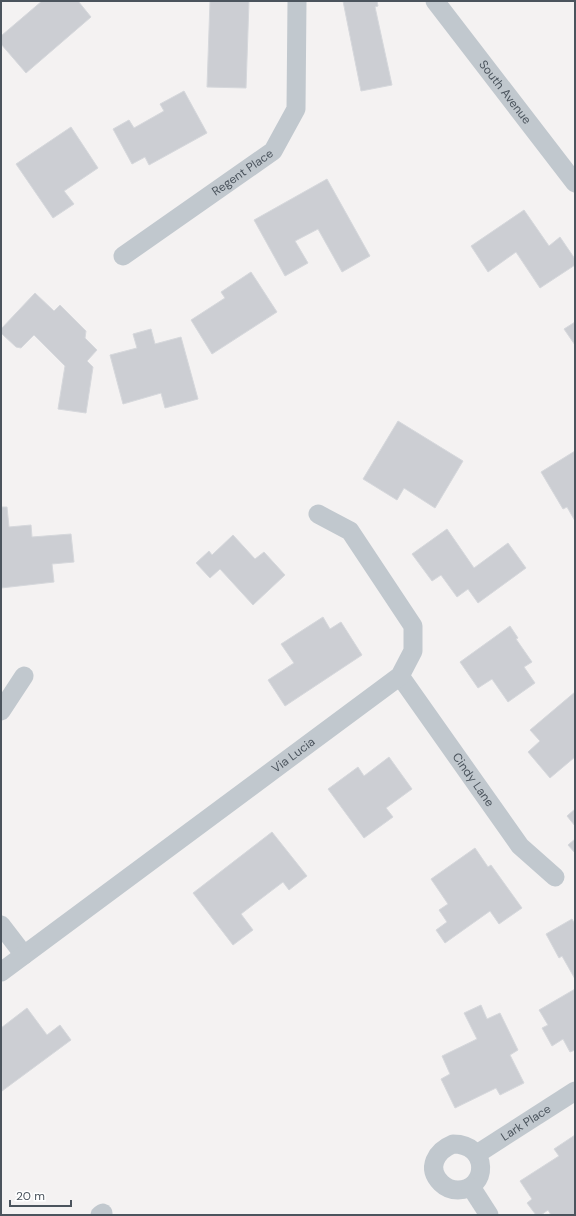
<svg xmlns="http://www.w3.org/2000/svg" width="576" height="1216" font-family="'DM Sans',sans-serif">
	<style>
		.building { fill: #ccced3; stroke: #d6d8dc }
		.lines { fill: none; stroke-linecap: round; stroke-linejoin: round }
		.minor { stroke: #c1c8ce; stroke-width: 19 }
		.labels { text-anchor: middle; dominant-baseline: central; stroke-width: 3.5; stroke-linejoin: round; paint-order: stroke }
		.street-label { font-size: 12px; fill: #4b545d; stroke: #fff }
	</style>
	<rect width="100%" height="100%" fill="#f4f2f2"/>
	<g class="building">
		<polygon points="42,1 78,1 91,17 26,73 1,44 1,36"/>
		<polygon points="210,1 249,1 246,88 207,87"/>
		<polygon points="343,1 377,1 378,6 375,7 392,85 361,91"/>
		<polygon points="184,91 207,133 149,165 145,157 132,164 113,129 129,120 134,128 164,111 160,104"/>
		<polygon points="71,127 98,168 64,191 74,204 53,218 16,164"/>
		<polygon points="327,179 370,256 342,272 318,229 295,241 308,263 285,276 254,220"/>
		<polygon points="524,210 549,246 560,237 575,259 575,265 540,288 516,252 488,272 471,246"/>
		<polygon points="251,272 277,312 212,354 191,320 225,298 221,292"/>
		<polygon points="35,293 54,311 60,305 86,331 85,338 97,350 87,361 93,367 86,413 58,409 65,366 34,335 21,348 16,347 1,333 1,329"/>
		<polygon points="575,322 575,345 564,329"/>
		<polygon points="151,329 155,344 181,337 198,399 165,408 161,393 123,404 110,355 137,348 133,334"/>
		<polygon points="398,421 463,461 435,508 404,488 397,500 363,479"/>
		<polygon points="575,451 575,521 567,507 563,509 541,472"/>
		<polygon points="1,507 7,507 9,527 31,525 32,537 71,534 74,562 52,564 54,582 1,588"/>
		<polygon points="447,529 474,568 508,543 526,568 478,603 468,589 457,597 441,575 432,581 412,554"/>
		<polygon points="233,535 255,559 264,552 285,575 253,605 220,569 210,578 196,563 209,551 212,555"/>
		<polygon points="323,617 330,629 341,622 362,655 285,706 268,680 294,663 281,644"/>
		<polygon points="510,626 518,638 516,639 532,662 524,667 535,683 508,702 492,679 478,688 460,662"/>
		<polygon points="575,692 575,757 550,778 528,752 540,741 530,730"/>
		<polygon points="389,757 412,789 386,808 393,817 364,838 328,789 358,767 364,776"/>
		<polygon points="575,809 575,826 567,816"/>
		<polygon points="272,832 307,876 289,890 283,882 241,914 253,930 233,945 193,893"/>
		<polygon points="575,839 575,853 568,845"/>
		<polygon points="475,848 488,867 491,865 522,908 499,924 490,911 445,943 436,930 447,922 439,910 448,904 431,879"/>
		<polygon points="572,919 575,924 575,979 562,956 559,958 546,934"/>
		<polygon points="575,989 575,1050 570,1052 563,1039 552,1046 542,1028 548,1025 539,1010"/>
		<polygon points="481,1005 487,1019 500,1013 518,1050 510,1055 524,1083 500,1095 496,1088 455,1108 441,1079 450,1074 442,1056 477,1039 464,1013"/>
		<polygon points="27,1008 47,1035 60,1025 71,1040 2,1091 1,1028"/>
		<polygon points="575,1135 575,1215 551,1215 548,1210 541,1215 536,1215 527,1203 532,1199 520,1181 559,1156 554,1149"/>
	</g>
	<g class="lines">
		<g class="minor">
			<path id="s1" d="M435 1 575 183"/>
			<path id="s2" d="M123 256 273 151 296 109 297 1"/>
			<path id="s3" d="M400 676 520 846 555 877"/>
			<polyline points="1,711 24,676"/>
			<polyline points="1,925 24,955"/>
			<path id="s4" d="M1 972 400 676 413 651V626L350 531 318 514"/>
			<path d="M453 1144C490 1144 488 1190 458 1190 451 1190 446 1188 441 1183 426 1168 436 1151 453 1144Z"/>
			<path id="s5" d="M477 1154 575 1091"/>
			<polyline points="471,1187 489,1215"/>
			<polyline points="100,1215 103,1213"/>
		</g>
	</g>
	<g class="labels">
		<g class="street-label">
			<text stroke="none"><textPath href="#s1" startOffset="115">South Avenue</textPath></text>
			<text stroke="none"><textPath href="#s2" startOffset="146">Regent Place</textPath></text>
			<text stroke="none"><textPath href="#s4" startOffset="364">Via Lucia</textPath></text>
			<text stroke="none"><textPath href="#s3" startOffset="127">Cindy Lane</textPath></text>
			<text stroke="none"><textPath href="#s5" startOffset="58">Lark Place</textPath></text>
		</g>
	</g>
	<rect width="576" height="1216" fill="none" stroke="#4b545d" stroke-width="4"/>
	<path d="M10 1200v6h61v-6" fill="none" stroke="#4b545d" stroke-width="2"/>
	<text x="16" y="1200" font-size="12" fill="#4b545d" stroke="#ffffff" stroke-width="3" paint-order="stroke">20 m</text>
</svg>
